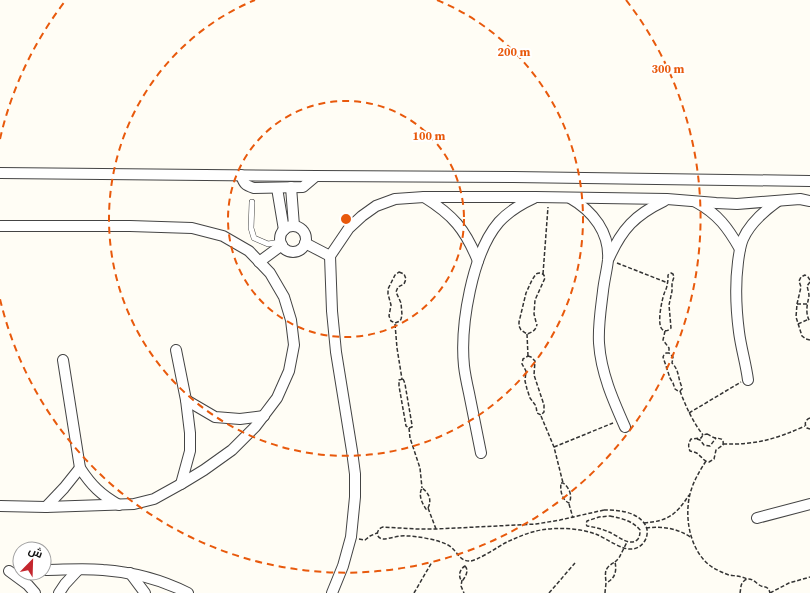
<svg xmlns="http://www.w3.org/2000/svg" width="810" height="593" font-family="'Source Serif 4',Cairo,serif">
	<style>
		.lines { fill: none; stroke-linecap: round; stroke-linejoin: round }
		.lane-casing { stroke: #444; stroke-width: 6 }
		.street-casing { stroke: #444; stroke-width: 12 }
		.path { stroke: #333; stroke-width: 1.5; stroke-dasharray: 4 2; stroke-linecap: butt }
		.lane { stroke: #fff; stroke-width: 5 }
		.street { stroke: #fff; stroke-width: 10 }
		.ring { fill: none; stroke: #e8590c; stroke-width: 2; stroke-dasharray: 7 5 }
		.centre { fill: #e8590c; stroke: #fff; stroke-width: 2 }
		.ring-label { font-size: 12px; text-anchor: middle; font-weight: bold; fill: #e8590c; stroke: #fff; stroke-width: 4; stroke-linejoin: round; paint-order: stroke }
	</style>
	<rect width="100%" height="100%" fill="#fffdf5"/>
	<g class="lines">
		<g class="lane-casing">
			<polyline id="lane" points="252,202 251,228 254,238 268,244 281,242"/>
		</g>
		<g class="street-casing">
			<g id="street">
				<polyline points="0,173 316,176 513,177 810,181"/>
				<path d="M241 175C244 184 245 185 254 188L303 187 316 176"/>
				<polyline points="291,187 294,226"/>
				<polyline points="277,188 284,230"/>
				<path d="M424 197C453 215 465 229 478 261"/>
				<path d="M570 198C593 211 610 233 608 260 607 270 604 281 603 291 601 308 598 325 599 343 601 373 613 400 625 427"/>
				<path d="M696 202C718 214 728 228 740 249"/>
				<polyline points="0,226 130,226 192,228 223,236 249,251 270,273 284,297 291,320 294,345 289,371 277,398 255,427 232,450 204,470 181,484 154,499 134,504 46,507 0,506"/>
				<circle cx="293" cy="239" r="13"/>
				<polyline points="305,243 330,256"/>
				<path d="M609 258C622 229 635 215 664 201"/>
				<polyline points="259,262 282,245"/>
				<polyline points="176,350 186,400 190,433 190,451 181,484"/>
				<path d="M63 360 80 468C91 485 101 495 119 505"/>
				<path d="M748 380C746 364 741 348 739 332 736 309 735 285 738 262 739 254 740 246 743 239 750 223 764 211 778 201"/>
				<polyline points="186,400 215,417 240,419 264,416"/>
				<path d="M481 453C477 433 473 413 469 393 467 384 465 375 464 366 460 326 472 253 499 222 509 211 521 204 534 198"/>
				<polyline points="46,507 64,488 80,468"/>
				<polyline points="757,518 810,504"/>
				<path d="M44 570C63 570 83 568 103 570 132 572 162 580 188 593"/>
				<polyline points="9,571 28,585 35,593"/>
				<polyline points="130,573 145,593"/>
				<polyline points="59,593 65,584 78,570"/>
				<polyline points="332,593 343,566 351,537 355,497 355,474 352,451 336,352 332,311 330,256 349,228 362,216 376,206 395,199 424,197 536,197 667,199 716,203 737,204 800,199 810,201"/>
			</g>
		</g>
		<g class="path">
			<polyline points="617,263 668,283"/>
			<polygon points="399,272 404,274 406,279 404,284 398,287 396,292 401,303 402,315 401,319 400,321 395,323 391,321 389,316 391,305 388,294 388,289 395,275"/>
			<path d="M671 273 673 274 674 277 672 283V291L669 305 671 328C669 330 666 332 663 330 656 326 662 300 664 294 665 291 667 288 667 285 668 282 668 278 668 275Z"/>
			<polyline points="543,274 548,207"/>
			<polyline points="810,280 808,277 805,275 801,277 799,281 801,287 797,304 796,317 802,336 806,339 810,340"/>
			<path d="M810 282 807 286C808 290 809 293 809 296 807 306 805 313 810 322"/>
			<polyline points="797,304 807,304"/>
			<path d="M536 322 534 314 535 300 545 278C544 273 540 272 536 274L532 280 526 293 519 322V326L521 330 527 334C533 332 536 330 537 324"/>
			<polyline points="395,324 397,348 402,379"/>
			<polyline points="798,324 809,319"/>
			<polyline points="665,331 663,340 669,348 669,353"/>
			<polyline points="527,334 528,356"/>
			<path d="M666 353H669L673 357 672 363C678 369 678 375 680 382 681 385 682 387 682 389L680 391H678L675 389 673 383 670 378 663 357 664 355Z"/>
			<polygon points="528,356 531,357 535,361 534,375 544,405 544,412 541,415 537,413 536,406 530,398 527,389 525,381 526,371 522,364 523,359"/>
			<polygon points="403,379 404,381 405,384 412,425 412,427 409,428 406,426 399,386 399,380"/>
			<path d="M680 391C686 407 693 422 703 435"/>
			<polyline points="689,413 741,382"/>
			<polyline points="541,416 554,447 563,483"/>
			<path d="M810 418C805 420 804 424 807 428L810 429"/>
			<polyline points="409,428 410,438 420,468 422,488"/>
			<path d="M707 434C710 435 713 438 716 438 721 439 724 438 723 445L716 450 714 459 709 462C703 461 703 458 699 455 697 452 693 452 690 451 688 446 688 444 691 439L701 438 703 435Z"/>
			<polyline points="697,439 700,440 704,445 710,446 716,438"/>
			<path d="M723 444C756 445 776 439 805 426"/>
			<polyline points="554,447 613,423"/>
			<path d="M706 461C699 472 693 482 690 494 684 518 690 552 712 567 717 570 723 573 729 575 735 576 741 576 747 579"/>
			<path d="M561 483H563C569 487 573 496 569 503 562 500 560 491 561 483Z"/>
			<polyline points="569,504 573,518"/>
			<path d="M428 508C432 500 429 493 422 488 418 495 422 503 426 509L428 508 436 529"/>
			<path d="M604 510C617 510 635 511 644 523 652 533 644 549 631 549 622 550 607 539 598 535 581 528 559 527 541 530 529 532 518 537 507 542 499 546 476 562 469 561 459 561 457 550 448 545 439 540 418 536 407 536 399 535 390 539 383 539 375 538 376 529 383 527L416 529H436L536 524 560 520Z"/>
			<path d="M610 516C621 518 633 521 640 530 640 533 640 536 638 539 630 548 617 535 609 532 602 529 595 527 587 526L586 524 587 521 599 517Z"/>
			<path d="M644 523C668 521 676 515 689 495"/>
			<path d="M646 528C663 526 677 528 692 538"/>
			<polyline points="359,539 365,540 370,536 377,533"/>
			<polyline points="615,562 619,558 627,542"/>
			<path d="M465 566C469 570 466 576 463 580H461C458 575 460 569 465 566Z"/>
			<polyline points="462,580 461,586 464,593"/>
			<polyline points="414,593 432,562"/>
			<polyline points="549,593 575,563"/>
			<path d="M605 593C605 590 606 586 606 582 605 572 604 568 615 562 617 571 615 579 606 583"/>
			<path d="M740 593C741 589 740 584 744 581 749 576 754 581 758 584 763 589 768 584 770 593"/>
			<polyline points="770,593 789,583 810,577"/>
		</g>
		<use href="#lane" class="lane"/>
		<use href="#street" class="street"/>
	</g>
	<g class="ring">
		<circle cx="346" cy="219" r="118"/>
		<path d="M437 0A237 237 0 1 1 255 0"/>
		<path d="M0 139A355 355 0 0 1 66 0M626 0A355 355 0 1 1 0 299"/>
	</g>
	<circle cx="346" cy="219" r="6" class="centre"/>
	<g class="ring-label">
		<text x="514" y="56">200 m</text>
		<text x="668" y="73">300 m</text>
		<text x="429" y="140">100 m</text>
	</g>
	<g transform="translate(32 561) rotate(23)"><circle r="19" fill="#ffffff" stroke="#a0a0a0"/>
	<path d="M0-3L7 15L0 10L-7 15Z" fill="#c4262e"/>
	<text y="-6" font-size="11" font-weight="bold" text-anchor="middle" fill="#111111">ش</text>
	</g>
</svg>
